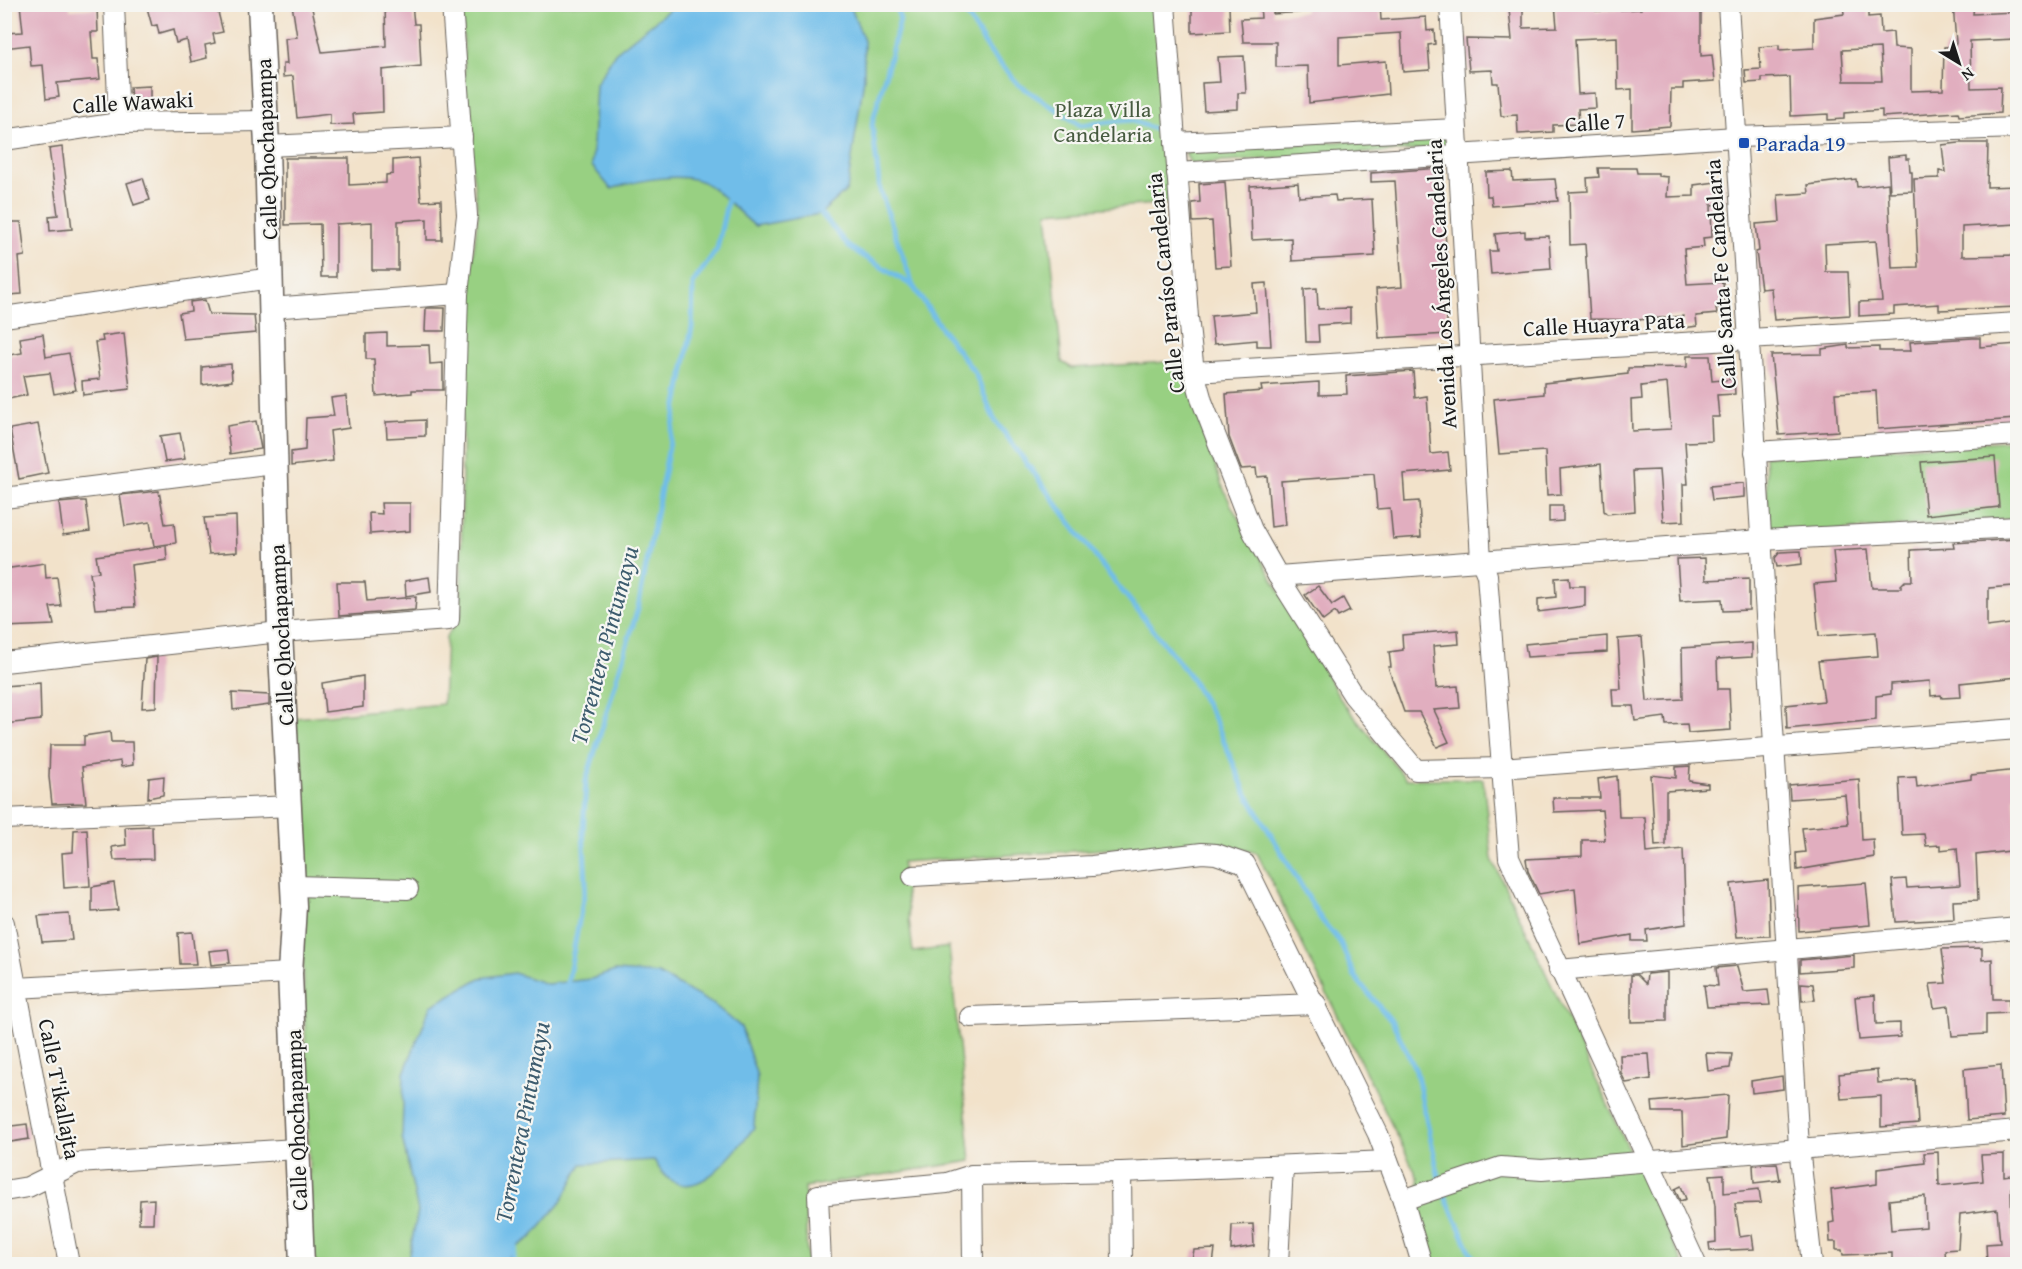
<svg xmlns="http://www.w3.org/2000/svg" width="2022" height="1269" font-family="'Gentium Book Plus',serif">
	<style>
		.green { fill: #98d082; stroke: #5a764f; stroke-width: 1.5 }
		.water { fill: #6fbde9; stroke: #466c82; stroke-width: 1.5 }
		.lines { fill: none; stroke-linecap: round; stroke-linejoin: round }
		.stream { stroke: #6fbde9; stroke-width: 5 }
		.building { fill: #e1aebf; fill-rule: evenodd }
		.minor-casing { stroke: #676159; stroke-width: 22 }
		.tertiary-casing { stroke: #676159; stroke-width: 27 }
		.minor { stroke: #fff; stroke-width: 20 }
		.tertiary { stroke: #fff; stroke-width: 24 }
		.transit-dot { fill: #1a4fb4; stroke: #f6f6f2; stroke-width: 2 }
		.labels { text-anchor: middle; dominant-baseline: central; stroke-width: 4.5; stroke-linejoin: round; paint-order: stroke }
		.street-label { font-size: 22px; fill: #1c1c1c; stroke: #f6f6f2 }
		.park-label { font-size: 22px; fill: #475b40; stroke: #f6f6f2 }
		.transit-label { font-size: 22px; fill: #164399; stroke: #f6f6f2; text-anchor: start }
		.water-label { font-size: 24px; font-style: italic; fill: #3d5c6e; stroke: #f6f6f2 }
	</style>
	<rect width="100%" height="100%" fill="#f6f6f2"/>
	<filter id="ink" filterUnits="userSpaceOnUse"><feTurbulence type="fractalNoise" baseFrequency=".0167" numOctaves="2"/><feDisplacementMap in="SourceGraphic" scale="12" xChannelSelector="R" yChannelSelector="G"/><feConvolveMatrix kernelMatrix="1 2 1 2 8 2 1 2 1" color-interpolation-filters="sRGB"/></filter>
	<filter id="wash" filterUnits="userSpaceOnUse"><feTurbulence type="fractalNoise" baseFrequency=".008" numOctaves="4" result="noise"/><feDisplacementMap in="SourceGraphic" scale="24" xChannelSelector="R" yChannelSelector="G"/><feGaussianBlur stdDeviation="1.35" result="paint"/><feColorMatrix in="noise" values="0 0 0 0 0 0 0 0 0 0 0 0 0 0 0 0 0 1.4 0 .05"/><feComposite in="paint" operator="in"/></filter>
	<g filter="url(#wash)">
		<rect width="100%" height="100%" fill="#f2e2ca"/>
		<g class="green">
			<polygon points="462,5 1157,5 1171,203 1047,212 1062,362 1072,368 1182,361 1221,483 1231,505 1341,700 1406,779 1483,779 1492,859 1683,1264 1429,1264 1414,1220 1419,1180 1257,853 1215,842 902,862 913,952 949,947 971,1161 805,1187 807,1264 312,1264 296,718 443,704 446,637 461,616 463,338 478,215 467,127"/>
			<polygon points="1449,137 1449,148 1191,164 1185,154 1190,148"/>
			<polygon points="2017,440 2017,519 1776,534 1769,525 1765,456"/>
		</g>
		<g class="water">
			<path d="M675 5H850L864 41V78L847 190 820 214 755 226C740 214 726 198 710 186 687 169 636 181 611 189L592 166 596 84 615 53Z"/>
			<path d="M615 971 658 974 713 1004 741 1027 757 1076 754 1128C735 1150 701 1202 669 1179 662 1175 658 1166 654 1160L582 1164 561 1202 532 1237 515 1248 506 1264H407L418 1211 402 1137 404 1073 431 1006 480 978 514 973 547 984 591 979Z"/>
		</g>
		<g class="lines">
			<g class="stream">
				<polyline points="896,4 900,20 872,124 880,190 913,286"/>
				<polyline points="960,4 990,52 1019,85 1080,125 1130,120 1157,130"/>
				<polyline points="818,210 849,247 913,286 943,331 975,373 994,419 1104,568 1189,675 1213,716 1245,791 1321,919 1340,942 1355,977 1393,1023 1416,1071 1441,1187 1476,1264"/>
				<polyline points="567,986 586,883 583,831 586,781 638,608 692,327 693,283 717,249 728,198"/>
				<polyline points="511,1264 516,1243"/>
			</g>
		</g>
		<g id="blocks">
			<g class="building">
				<polygon points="20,4 70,4 70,10 97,8 98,32 91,32 93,59 98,59 100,79 57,83 59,97 46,99 43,65 31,66 29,45 4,48 4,33 23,32"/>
				<polygon points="146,4 216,4 223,32 213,34 215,43 205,45 207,58 191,62 187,40 176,43 173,30 159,34 157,25 152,26"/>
				<polygon points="292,4 311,4 322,52 386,46 385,4 412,4 414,24 419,24 421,66 382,70 383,112 353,114 354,124 330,125 330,114 297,118 293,76 283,77 283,64 287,64 285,38 297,37"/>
				<polygon points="1260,4 1273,4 1273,14 1305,12 1305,4 1380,4 1381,20 1426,17 1427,31 1434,30 1435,44 1428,45 1430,70 1403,72 1401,33 1339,37 1339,65 1386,61 1388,94 1309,103 1308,66 1276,67 1276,42 1243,42 1241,19 1261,18"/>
				<polygon points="1555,4 1596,4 1596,11 1641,9 1641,4 1701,4 1701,56 1712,55 1715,81 1683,83 1683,89 1671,89 1670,126 1632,129 1632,89 1618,90 1617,37 1575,39 1578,94 1595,93 1596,108 1578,109 1579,124 1553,125 1553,132 1518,134 1517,115 1501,116 1498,83 1493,83 1492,70 1469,71 1466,39 1512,40 1509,9 1523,8 1523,28 1557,27"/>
				<path d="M1843 4H1868V17L1880 16 1881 33 1893 32 1894 48 1911 49V91L1943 90 1944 47 1955 46 1956 43 1953 4H1974L1973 14 2015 12 2016 39 1970 41 1971 88 2001 87 2000 113 1959 116 1958 112 1882 117V110L1844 113V119L1828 120V114L1791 116 1790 77 1762 78V82L1746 83 1745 70 1761 69 1759 47 1779 45V50L1814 48V18L1844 14ZM1880 48 1882 81H1844L1842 50Z"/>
				<polygon points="1229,6 1230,31 1192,33 1192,9"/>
				<polygon points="1244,56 1246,93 1238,93 1238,109 1204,111 1202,83 1220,82 1218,57"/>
				<polygon points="150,86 150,101 131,102 130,87"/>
				<polygon points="1959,143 1988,143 1987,187 2018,186 2018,224 1962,227 1962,256 2018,255 2018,307 1939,310 1939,304 1894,307 1894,314 1859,316 1859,302 1882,301 1876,241 1825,244 1826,272 1848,272 1850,315 1774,320 1771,288 1761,289 1756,252 1759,251 1756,224 1780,222 1778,195 1809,193 1808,185 1856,179 1857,187 1888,183 1892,268 1918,267 1914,179 1939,178 1939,171 1945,172 1942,145"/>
				<polygon points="62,147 72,229 50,231 49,216 58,215 49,149"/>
				<polygon points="1906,155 1906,159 1909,159 1910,172 1912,172 1912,191 1890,192 1888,157"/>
				<polygon points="285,158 349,158 349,185 386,183 386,175 393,174 393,160 418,158 421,201 441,200 442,240 427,240 427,219 398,221 398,270 372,270 372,222 336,224 336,277 321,277 320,224 285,225"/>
				<polygon points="1441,168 1449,293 1445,293 1448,334 1379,338 1376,289 1402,287 1395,181 1371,182 1371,173"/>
				<polygon points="1598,168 1636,168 1637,173 1658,173 1658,176 1668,177 1667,197 1694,196 1694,185 1723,181 1725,204 1711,205 1712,237 1703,238 1704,247 1684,249 1687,284 1723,282 1725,307 1716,308 1717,314 1696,316 1697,326 1684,328 1683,316 1637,320 1590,319 1585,244 1570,245 1569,192 1588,191 1587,178 1599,177"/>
				<polygon points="1512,171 1513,181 1555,179 1558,201 1492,206 1491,196 1487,196 1486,172"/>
				<polygon points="143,178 150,200 134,205 127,183"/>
				<polygon points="1225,182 1231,266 1215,267 1212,221 1193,222 1192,203 1200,202 1199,184"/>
				<polygon points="1298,183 1299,197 1335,195 1336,201 1372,199 1375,256 1292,261 1291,238 1252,240 1250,186"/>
				<polygon points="4,222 21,222 25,256 19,257 22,294 9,295"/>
				<polygon points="1525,231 1525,237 1549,236 1551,269 1491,274 1489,251 1497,251 1495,234"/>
				<polygon points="1267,283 1271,346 1257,346 1257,340 1214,344 1211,316 1256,312 1254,284"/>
				<polygon points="1317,288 1318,309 1350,308 1350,323 1318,325 1319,342 1306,342 1304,289"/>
				<polygon points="205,300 209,314 254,315 256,333 183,339 179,313 191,311 190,302"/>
				<polygon points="426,308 445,308 444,331 425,331"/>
				<polygon points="124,333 130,389 83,395 82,381 100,379 95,342 103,341 102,336"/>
				<polygon points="387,333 387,346 429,345 430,364 443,363 443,390 412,390 412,393 376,396 374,359 366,359 366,334"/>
				<polygon points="43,334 46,357 69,353 76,390 54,394 50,373 23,376 27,395 4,400 4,356 22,353 20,338"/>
				<polygon points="1973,338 1980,338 1980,347 2018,344 2018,371 2014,374 2016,419 1878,429 1876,391 1835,393 1838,431 1779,435 1771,355 1822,354 1822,349 1848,345 1848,348 1879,347 1879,351 1911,351 1910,342"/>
				<path d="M1687 356H1710L1712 381 1734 379 1735 394 1717 395 1719 417H1711L1712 441 1685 442 1688 484H1683L1684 521 1663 522 1659 470 1633 471 1635 511 1607 514 1604 511 1601 464 1560 469 1561 494 1547 495 1545 451 1499 454 1494 399 1544 394V383L1628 374V368L1687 367ZM1667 383 1671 429 1632 431 1631 400 1642 399 1641 386Z"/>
				<polygon points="231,364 232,381 202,385 202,367"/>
				<polygon points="1413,371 1415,398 1427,396 1431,454 1448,452 1450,470 1403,474 1405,502 1419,501 1421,537 1393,539 1390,508 1377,509 1374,474 1281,481 1285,525 1271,527 1267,476 1257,477 1256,468 1241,469 1229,437 1226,394 1262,391 1261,386 1319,382 1319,395 1347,394 1346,376"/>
				<polygon points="346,396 349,428 330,431 333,461 291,466 291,452 305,450 306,418 334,416 331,398"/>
				<polygon points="425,420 425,436 387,438 386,422"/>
				<polygon points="256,421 261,449 230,454 227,426"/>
				<polygon points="38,424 48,473 19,479 10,429"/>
				<polygon points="180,433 185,459 165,462 160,436"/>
				<polygon points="1995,457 1999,507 1926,515 1921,462"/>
				<polygon points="1744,483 1744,497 1712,500 1710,486"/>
				<polygon points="159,491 165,524 174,523 176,543 154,546 150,522 125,526 120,495"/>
				<polygon points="80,501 86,501 90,531 63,535 59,503"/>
				<polygon points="381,503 410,503 410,531 370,534 369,513 382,514"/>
				<polygon points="1549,506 1563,506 1563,521 1549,522"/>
				<polygon points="236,516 237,552 209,554 204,518"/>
				<polygon points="2018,539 2018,577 2013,578 2013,586 1989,588 1989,599 1987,599 1987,627 2018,623 2018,677 1960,683 1961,697 1942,698 1941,695 1931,696 1930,681 1891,684 1891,694 1876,696 1876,720 1787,729 1786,705 1824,701 1818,661 1878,656 1876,632 1819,636 1814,584 1836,582 1833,551 1868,549 1872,588 1901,588 1901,585 1905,581 1912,581 1911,550 1954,548 1953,543"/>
				<polygon points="166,546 167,560 131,565 135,607 95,609 90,573 99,572 96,556"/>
				<polygon points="1801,551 1802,564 1777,567 1775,558 1780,552"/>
				<polygon points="1705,558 1706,580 1749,578 1749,610 1723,611 1722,599 1680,601 1677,559"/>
				<polygon points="45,563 46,578 57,577 61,606 50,607 54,625 4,627 4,569"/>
				<polygon points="429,577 431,592 406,596 405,581"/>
				<polygon points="1569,577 1570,586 1585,586 1585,606 1538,612 1538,599 1556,597 1555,578"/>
				<polygon points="337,582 365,582 367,601 416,597 415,610 339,616"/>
				<polygon points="1318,586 1332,605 1343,598 1350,611 1338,617 1335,612 1323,621 1305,595"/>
				<polygon points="1458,630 1459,644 1433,646 1436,688 1458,686 1460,708 1434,710 1449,742 1437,747 1419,712 1404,712 1388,667 1391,667 1389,652 1403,650 1402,635"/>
				<polygon points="1607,636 1607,652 1527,657 1525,644"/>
				<polygon points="1642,637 1647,701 1683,699 1682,648 1752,643 1752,657 1717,659 1718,689 1729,689 1731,730 1688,733 1687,724 1666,725 1665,717 1635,721 1633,706 1613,706 1612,689 1621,689 1618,639"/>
				<polygon points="157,657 156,707 142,708 145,659"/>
				<polygon points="363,676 363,707 325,712 322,683"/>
				<polygon points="40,683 41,720 4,724 4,686"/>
				<polygon points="232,693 269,695 269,705 233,710"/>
				<polygon points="110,732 111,742 132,742 133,765 121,767 120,761 82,767 86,803 52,804 49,777 50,745 84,745 84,736"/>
				<polygon points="1690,766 1689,781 1708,784 1708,788 1666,791 1666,845 1655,846 1651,775 1676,778 1676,767"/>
				<polygon points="2018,770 2018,797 2014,797 2018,850 1976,855 1978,900 1953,901 1954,919 1896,922 1892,880 1906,879 1907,888 1960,885 1957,848 1940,850 1940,845 1926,846 1924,834 1902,835 1899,778 1916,777 1917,787 1971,779 1971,775"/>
				<polygon points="164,776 163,795 148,798 149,778"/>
				<polygon points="1617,776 1619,817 1645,817 1647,853 1683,849 1686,924 1646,930 1647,941 1632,941 1632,935 1580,944 1575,888 1539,894 1528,871 1526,859 1582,856 1582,840 1605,840 1602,810 1554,812 1553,798 1600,798 1598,779"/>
				<polygon points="1859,779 1862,840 1873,839 1874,857 1797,870 1796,853 1805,852 1802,828 1848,824 1845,795 1790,799 1789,785"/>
				<polygon points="152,826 153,859 114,860 112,847 126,845 125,827"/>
				<polygon points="87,829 90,886 64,888 62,853 73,852 74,830"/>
				<polygon points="1768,880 1770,936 1737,937 1731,884"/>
				<polygon points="114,883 118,910 92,912 92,887"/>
				<polygon points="1866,883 1870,925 1799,931 1798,888"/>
				<polygon points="69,914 72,940 42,942 38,916"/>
				<polygon points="192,932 196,964 180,964 178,933"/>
				<polygon points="1982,948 1982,960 1992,959 1993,999 2009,999 2009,1013 1986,1014 1986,1034 1952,1036 1949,1006 1934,1008 1930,984 1946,983 1942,949"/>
				<polygon points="228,949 230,963 211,965 209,951"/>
				<polygon points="1854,955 1854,968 1800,972 1800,960"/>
				<polygon points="1737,966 1744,992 1768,990 1770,1005 1707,1007 1704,985 1718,986 1716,968"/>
				<polygon points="1667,972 1667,1021 1631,1022 1631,975 1637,975 1646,984 1647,974"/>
				<polygon points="1801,983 1813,984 1815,1000 1802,1001"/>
				<polygon points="1875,995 1876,1024 1900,1023 1900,1037 1859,1040 1855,997"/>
				<polygon points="1706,1053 1732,1054 1730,1068 1708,1071"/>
				<polygon points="1649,1054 1651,1079 1626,1083 1621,1073 1620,1055"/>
				<polygon points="2001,1065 2004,1117 1967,1120 1964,1069"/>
				<polygon points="1877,1070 1878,1083 1915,1080 1918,1124 1881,1127 1881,1096 1841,1099 1839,1074"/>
				<polygon points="1782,1076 1783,1089 1752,1093 1751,1081"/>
				<polygon points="1728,1095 1726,1139 1683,1145 1682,1112 1653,1112 1652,1102"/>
				<polygon points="27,1124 29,1139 4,1143 4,1127"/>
				<path d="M1938 1152 1939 1186 1983 1181 1981 1155 2004 1154V1176L2018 1174V1187L2011 1188 2012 1233V1241H2018V1264H1987L1986 1244 2000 1243 1997 1209 1960 1214 1958 1249 1945 1250 1946 1264H1892V1253L1843 1255 1842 1250H1836V1242H1830L1829 1223 1834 1222 1831 1190 1877 1184V1169L1925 1163 1924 1153ZM1925 1196 1926 1227 1891 1230 1889 1200Z"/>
				<polygon points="1777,1163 1780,1180 1754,1183 1753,1165"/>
				<polygon points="1724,1174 1724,1193 1759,1189 1761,1203 1735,1204 1740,1237 1752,1235 1754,1249 1710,1251 1709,1243 1716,1242 1715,1206 1710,1175"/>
				<polygon points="1681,1186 1686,1199 1680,1201 1675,1189"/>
				<polygon points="154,1199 153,1223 139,1223 140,1200"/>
				<polygon points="1253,1224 1254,1246 1231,1250 1232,1225"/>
				<polygon points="1215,1249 1213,1264 1191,1264 1194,1250"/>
			</g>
		</g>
	</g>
	<g filter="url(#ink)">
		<use href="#blocks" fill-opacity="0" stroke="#676159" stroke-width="1.5"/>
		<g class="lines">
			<g class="minor-casing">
				<g id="minor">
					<polyline points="114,4 119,123"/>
					<polyline points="1165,4 1188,317 1194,372 1202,401 1252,530 1278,576 1353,695 1416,770 1501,768 2018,729"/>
					<polyline points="1450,4 1481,560 1487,575 1509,858 1696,1264"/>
					<polyline points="1728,4 1799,1147 1812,1264"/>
					<polyline points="4,140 119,123 266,121"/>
					<polyline points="1175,143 1456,129"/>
					<polyline points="267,146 462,137"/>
					<polyline points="1177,173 1736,137 2018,128"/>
					<polyline points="270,308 458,294"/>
					<polyline points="4,317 271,278"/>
					<polyline points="1194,372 2018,323"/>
					<polyline points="1755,452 2018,435"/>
					<polyline points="4,498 274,464"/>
					<polyline points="1278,576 1761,540 2018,527"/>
					<polyline points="4,662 280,632 449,620 458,294 467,215 452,4"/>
					<polyline points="4,819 290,806"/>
					<polyline points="913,876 1092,866 1202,853 1216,854 1245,864 1378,1134 1403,1200 1422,1264"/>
					<polyline points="293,886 408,889"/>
					<polyline points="4,923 69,1264"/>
					<polyline points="1559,970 2018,928"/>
					<polyline points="16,988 290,973"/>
					<polyline points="970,1017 1316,1004"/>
					<polyline points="1121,1172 1122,1264"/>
					<polyline points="972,1175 973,1264"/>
					<polyline points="4,1191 28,1187 77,1163 296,1149"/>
					<polyline points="1403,1200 1501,1167 1542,1170 2018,1131"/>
					<polyline points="821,1264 818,1195 947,1183 972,1175 1121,1172 1388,1161"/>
					<polyline points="1278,1264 1283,1166"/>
				</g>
			</g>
			<g class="tertiary-casing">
				<polyline id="tertiary" points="260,4 267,146 280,632 294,906 290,973 302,1264"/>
			</g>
			<use href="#minor" class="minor"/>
			<use href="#tertiary" class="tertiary"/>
		</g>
	</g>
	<rect class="transit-dot" x="1738" y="137" width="12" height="12" rx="3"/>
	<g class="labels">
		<g class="street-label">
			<text transform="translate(133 102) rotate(-3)">Calle Wawaki</text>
			<text transform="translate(1595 122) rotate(-4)">Calle 7</text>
			<text transform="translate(266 149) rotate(-92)">Calle Qhochapampa</text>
			<text transform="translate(1720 274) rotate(-94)">Calle Santa Fe Candelaria</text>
			<text transform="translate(1165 283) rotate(-96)">Calle Paraíso Candelaria</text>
			<text transform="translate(1441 284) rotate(-93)">Avenida Los Ángeles Candelaria</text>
			<text transform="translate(1604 324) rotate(-3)">Calle Huayra Pata</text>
			<text transform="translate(281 635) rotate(-93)">Calle Qhochapampa</text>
			<text transform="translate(60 1089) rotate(79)">Calle T'ikallajta</text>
			<text transform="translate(296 1120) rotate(-92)">Calle Qhochapampa</text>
		</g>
		<g class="park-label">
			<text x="1103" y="109">Plaza Villa<tspan x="1103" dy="25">Candelaria</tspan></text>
		</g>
		<g class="transit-label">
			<text x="1756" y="143">Parada 19</text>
		</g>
		<g class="water-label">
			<text transform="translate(604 645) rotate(-75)">Torrentera Pintumayu</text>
			<text transform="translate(522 1122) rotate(-79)">Torrentera Pintumayu</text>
		</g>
	</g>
	<rect width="2022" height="1269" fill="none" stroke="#f6f6f2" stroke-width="24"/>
	<g transform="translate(1959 63) rotate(142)" stroke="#f6f6f2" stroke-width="4.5" paint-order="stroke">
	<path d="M0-4.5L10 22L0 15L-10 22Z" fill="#1c1c1c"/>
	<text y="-9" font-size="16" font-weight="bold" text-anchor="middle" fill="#1c1c1c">N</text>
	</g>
</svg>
